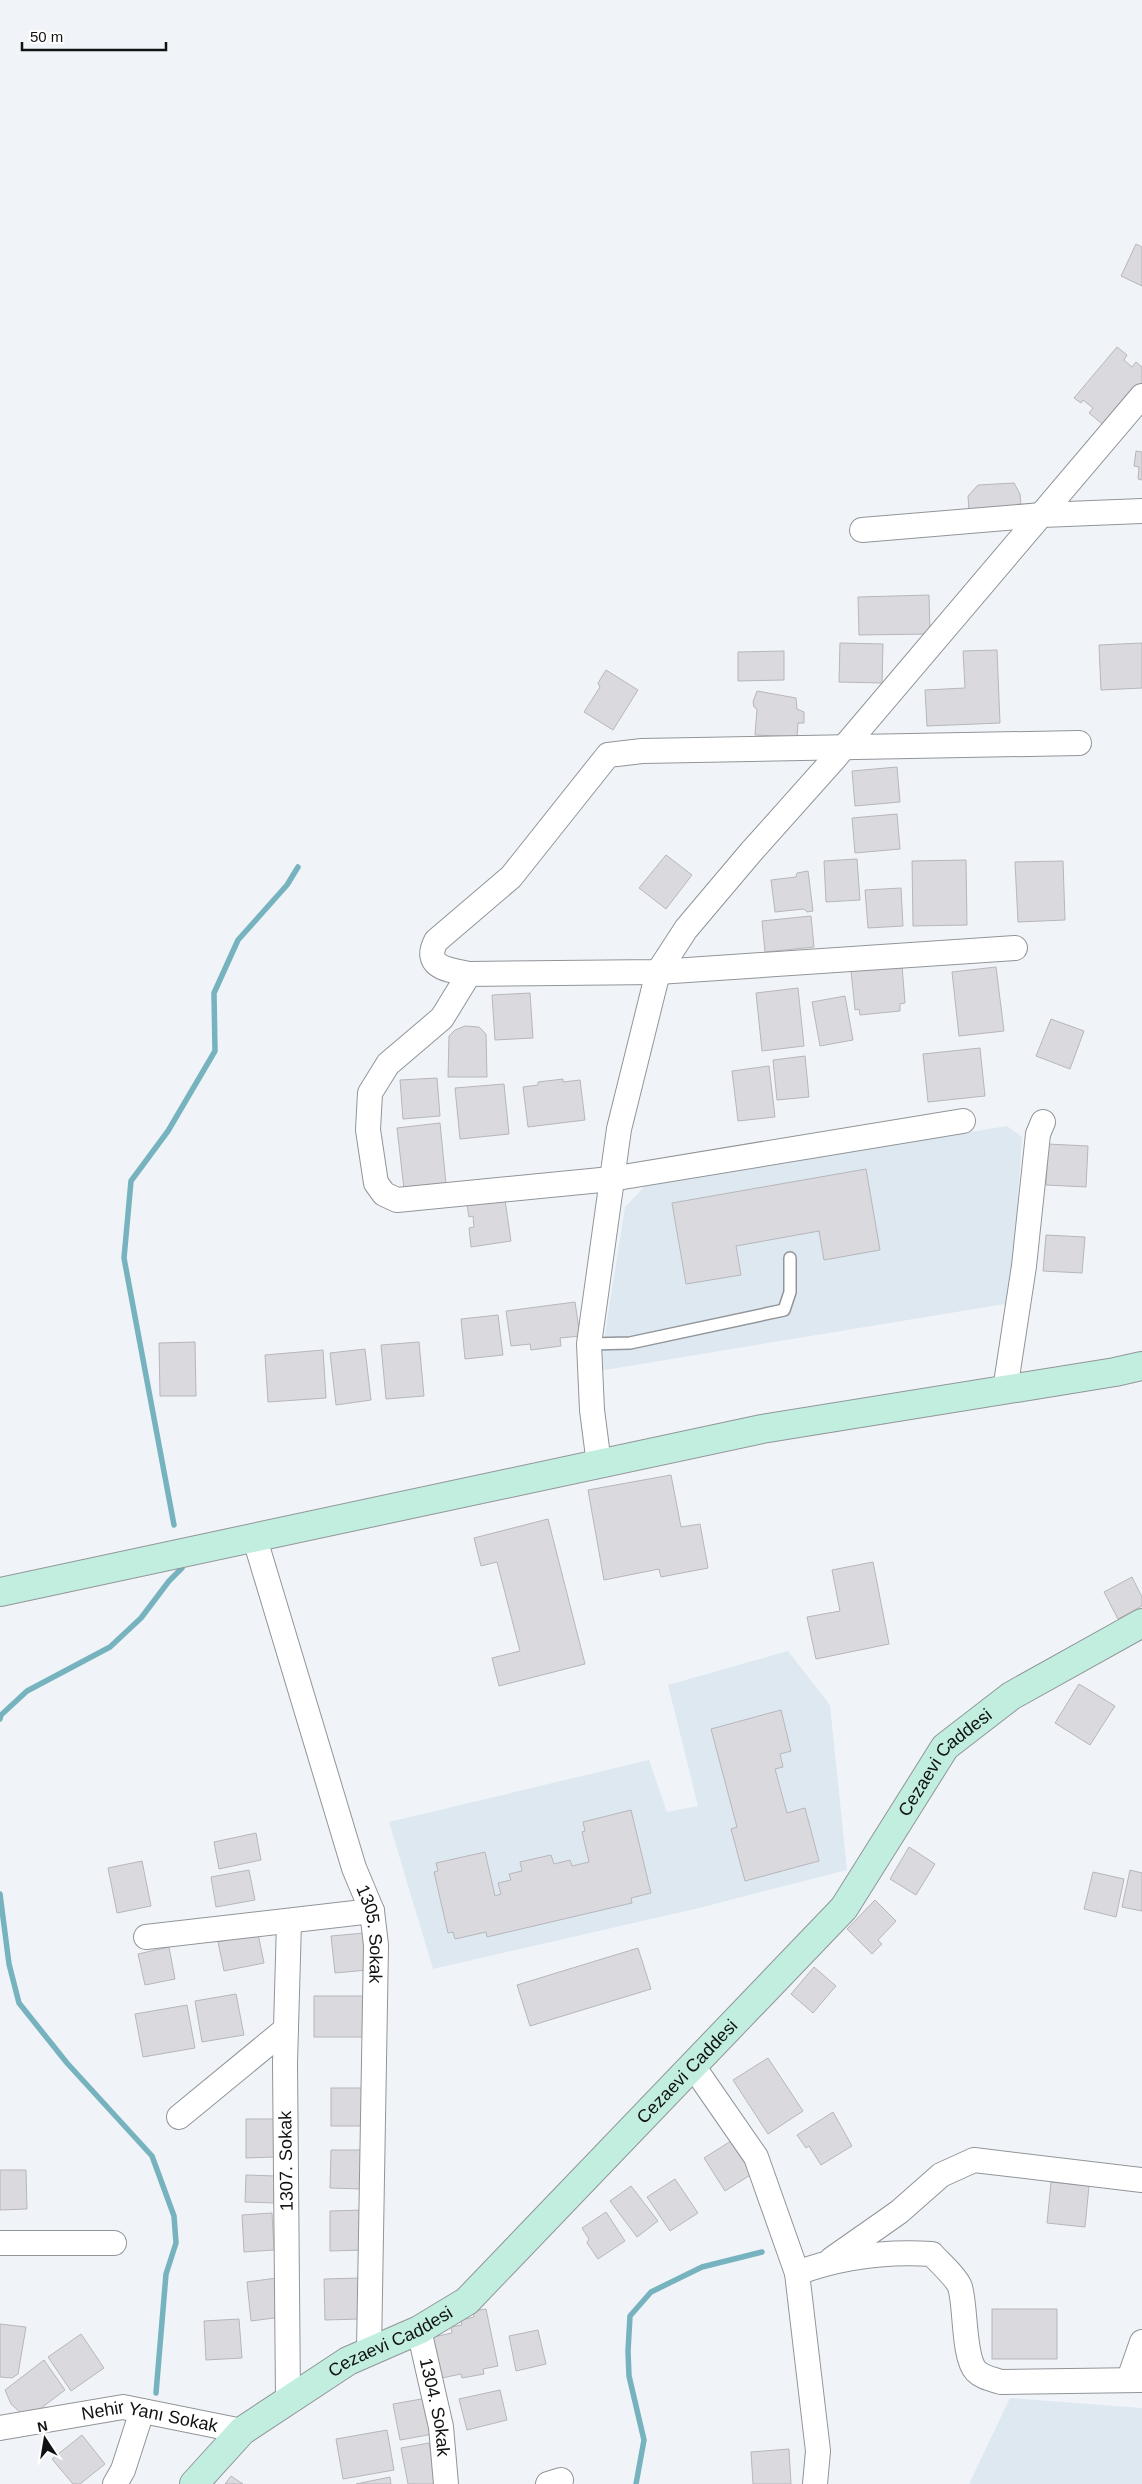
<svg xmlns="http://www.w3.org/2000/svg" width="1142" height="2484" font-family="Helvetica,sans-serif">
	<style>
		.built { fill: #dee8f1 }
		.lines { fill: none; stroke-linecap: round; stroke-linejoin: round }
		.stream { stroke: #77b3be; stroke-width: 5.5 }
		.building { fill: #d9d9de; stroke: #b7b6bb }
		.lane-casing { stroke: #919599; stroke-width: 14 }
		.street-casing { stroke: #919599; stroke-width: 26 }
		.secondary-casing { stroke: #919599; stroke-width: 30 }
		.lane { stroke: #fff; stroke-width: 11 }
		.street { stroke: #fff; stroke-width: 24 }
		.secondary { stroke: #c1eedf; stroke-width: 28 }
		.labels { text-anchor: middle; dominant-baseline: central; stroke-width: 4; stroke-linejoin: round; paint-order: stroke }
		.street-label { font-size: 18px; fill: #101213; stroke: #fff }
	</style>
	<rect width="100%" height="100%" fill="#f0f4f8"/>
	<g class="built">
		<polygon points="1007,1126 1022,1137 1011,1303 599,1371 625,1207 645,1186"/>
		<polygon points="788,1651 830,1705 847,1870 699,1908 433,1969 389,1822 649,1760 667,1812 698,1806 668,1685"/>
		<polygon points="1010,2398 1142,2408 1142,2484 969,2484"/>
	</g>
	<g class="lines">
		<g class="stream">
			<polyline points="174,1525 124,1258 131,1181 168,1131 215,1051 214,993 238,940 287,885 298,867"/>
			<polyline points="0,1719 1,1715 27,1691 110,1647 141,1618 169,1581 182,1568"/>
			<polyline points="0,1894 9,1964 19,2003 67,2063 152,2156 174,2216 176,2243 166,2274 156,2393"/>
			<polyline points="636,2484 644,2440 629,2376 628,2351 630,2316 651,2292 702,2267 762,2252"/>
		</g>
	</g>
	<g class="building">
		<polygon points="1136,244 1142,247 1142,286 1121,276"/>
		<polygon points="1117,347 1127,355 1124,360 1132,367 1136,362 1142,367 1142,383 1106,427 1089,413 1093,408 1083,400 1081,403 1074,398"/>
		<polygon points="1136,451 1142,452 1142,480 1138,479 1139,467 1134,466"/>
		<polygon points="1014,483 1020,494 1021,507 969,512 968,496 978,485"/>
		<polygon points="929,595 930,634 859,635 858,597"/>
		<polygon points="840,643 883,644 882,683 839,682"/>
		<polygon points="1142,643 1142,688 1101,690 1099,645"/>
		<polygon points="997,650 1000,723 927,726 925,690 965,688 963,651"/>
		<polygon points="784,651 784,680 738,681 738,652"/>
		<polygon points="606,670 638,690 613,730 584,712 600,687 598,683"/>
		<polygon points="757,691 796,698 797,709 804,712 804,723 798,723 797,737 755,735 757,709 754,707 753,702"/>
		<polygon points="897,767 900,802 855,806 852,771"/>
		<polygon points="897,814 900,849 855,853 852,818"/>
		<polygon points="666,855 692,875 666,909 639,888"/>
		<polygon points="857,859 860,900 826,902 824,861"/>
		<polygon points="966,860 967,925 913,926 912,861"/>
		<polygon points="1063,861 1065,920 1018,922 1015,862"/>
		<polygon points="808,871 813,911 807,912 804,909 775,912 771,880 796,877 797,873"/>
		<polygon points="901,888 903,926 868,928 865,890"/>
		<polygon points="811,916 814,947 765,952 762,921"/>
		<polygon points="902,966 905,1003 900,1004 900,1011 860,1015 859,1009 855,1010 851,971"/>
		<polygon points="996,967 1004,1031 959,1036 952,972"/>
		<polygon points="798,988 804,1046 762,1051 756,993"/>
		<polygon points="530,993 533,1038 495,1040 492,995"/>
		<polygon points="845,996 853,1040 820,1046 812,1002"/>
		<polygon points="1051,1019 1084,1031 1070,1069 1036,1056"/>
		<polygon points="465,1026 479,1027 486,1034 487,1077 448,1077 449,1036 455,1030"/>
		<polygon points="980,1048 985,1096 928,1102 923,1054"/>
		<polygon points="805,1056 809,1097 777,1100 773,1060"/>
		<polygon points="769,1066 775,1117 738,1121 732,1071"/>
		<polygon points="437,1078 440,1116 403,1119 400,1080"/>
		<polygon points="563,1079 563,1082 580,1080 585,1120 528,1127 523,1087 538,1085 538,1082"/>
		<polygon points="504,1084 509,1134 460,1139 455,1088"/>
		<polygon points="440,1123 446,1184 404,1189 397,1128"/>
		<polygon points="1048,1144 1088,1146 1086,1187 1046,1185"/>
		<polygon points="866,1169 880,1250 824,1260 819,1231 736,1246 741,1275 686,1284 672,1203"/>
		<polygon points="505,1200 511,1241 471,1247 469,1228 474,1227 473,1216 469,1217 467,1205"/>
		<polygon points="1046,1235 1085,1237 1082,1273 1043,1271"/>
		<polygon points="575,1302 580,1336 560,1338 561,1346 531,1350 530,1344 511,1346 506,1311"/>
		<polygon points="498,1315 503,1355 465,1359 461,1319"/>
		<polygon points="195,1342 196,1396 160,1396 159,1343"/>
		<polygon points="419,1342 424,1396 386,1399 381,1345"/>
		<polygon points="365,1349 371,1400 336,1405 330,1353"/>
		<polygon points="323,1350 326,1398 268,1402 265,1355"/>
		<polygon points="671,1475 681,1527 700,1524 708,1568 661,1577 659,1569 604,1580 588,1490"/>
		<polygon points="548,1519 585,1664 499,1686 492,1658 520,1651 497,1562 481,1566 474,1538"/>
		<polygon points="873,1562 889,1644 816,1659 807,1617 840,1611 832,1570"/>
		<polygon points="1132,1577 1142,1597 1142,1606 1118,1619 1104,1592"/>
		<polygon points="1079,1684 1115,1706 1090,1745 1055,1723"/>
		<polygon points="781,1710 791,1751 780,1754 783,1767 775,1769 787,1813 805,1808 819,1861 745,1881 731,1829 737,1827 711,1729"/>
		<polygon points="631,1810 651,1893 631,1898 632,1903 487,1937 486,1932 455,1939 453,1932 448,1933 434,1872 438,1871 436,1863 485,1852 495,1896 501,1894 498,1883 511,1880 509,1874 522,1871 520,1862 551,1855 554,1864 570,1860 572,1866 589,1862 582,1832 585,1831 583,1822"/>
		<polygon points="256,1833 261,1860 219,1869 214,1842"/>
		<polygon points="909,1847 935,1864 916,1895 890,1879"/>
		<polygon points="142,1861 151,1906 117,1913 108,1868"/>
		<polygon points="249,1870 255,1900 216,1907 211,1877"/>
		<polygon points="1130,1870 1142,1873 1142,1911 1122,1907"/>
		<polygon points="1093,1872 1124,1879 1116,1917 1084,1909"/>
		<polygon points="875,1900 896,1921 878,1940 882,1944 872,1954 847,1929"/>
		<polygon points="364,1933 368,1970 335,1973 331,1936"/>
		<polygon points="258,1934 264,1963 224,1971 218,1942"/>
		<polygon points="169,1947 175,1979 145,1985 138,1954"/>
		<polygon points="638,1948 651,1989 530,2026 517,1985"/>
		<polygon points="814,1967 836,1986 813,2013 791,1994"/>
		<polygon points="236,1994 244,2035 202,2042 195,2001"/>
		<rect x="314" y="1996" width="53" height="41"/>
		<polygon points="187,2005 195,2048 143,2057 135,2014"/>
		<polygon points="768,2058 803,2111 768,2134 733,2080"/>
		<rect x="331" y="2088" width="32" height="38"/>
		<polygon points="833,2112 852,2146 821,2165 809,2146 806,2148 797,2135"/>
		<polygon points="246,2119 274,2119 275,2157 246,2158"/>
		<polygon points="731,2141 752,2174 725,2191 704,2158"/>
		<polygon points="331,2150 363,2150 362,2189 330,2188"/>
		<polygon points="0,2170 26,2170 27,2209 0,2210"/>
		<polygon points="246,2175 275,2176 274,2203 245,2202"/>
		<polygon points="675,2179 698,2213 670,2231 647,2197"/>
		<polygon points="1051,2182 1089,2186 1085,2227 1047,2223"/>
		<polygon points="631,2186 658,2221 637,2237 610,2201"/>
		<polygon points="364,2210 364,2250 330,2251 330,2211"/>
		<polygon points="606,2212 625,2241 598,2259 587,2243 589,2239 582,2228"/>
		<polygon points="272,2213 274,2250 244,2252 242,2215"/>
		<polygon points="277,2278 282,2317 251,2321 247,2282"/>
		<polygon points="360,2278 361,2319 325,2320 324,2279"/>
		<polygon points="486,2309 498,2366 483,2369 484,2374 462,2378 461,2374 442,2378 433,2337 452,2333 451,2327 462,2325 461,2320 474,2317 473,2311"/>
		<rect x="992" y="2309" width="65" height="50"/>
		<polygon points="239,2319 242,2358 206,2360 204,2321"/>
		<polygon points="0,2324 26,2327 18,2374 12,2378 0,2377"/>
		<polygon points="538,2330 546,2364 516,2371 509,2336"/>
		<polygon points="81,2334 104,2368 71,2391 48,2357"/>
		<polygon points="44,2360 65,2390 32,2415 21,2413 11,2404 5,2390"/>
		<polygon points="500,2390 507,2420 467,2430 459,2399"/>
		<polygon points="427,2398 433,2434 400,2440 393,2404"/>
		<polygon points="387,2430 394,2470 343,2479 336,2439"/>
		<polygon points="82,2435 105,2464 80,2484 73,2484 52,2459"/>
		<polygon points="429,2443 436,2484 408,2484 401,2448"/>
		<polygon points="789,2449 791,2484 753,2484 751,2452"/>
		<polygon points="231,2476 243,2484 225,2484"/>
		<polygon points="390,2477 391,2484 356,2484"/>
	</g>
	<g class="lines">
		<g class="lane-casing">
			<polyline id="lane" points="589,1344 630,1343 784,1310 790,1292 790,1258"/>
		</g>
		<g class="street-casing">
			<g id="street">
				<polyline points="862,530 1042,515 1142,511"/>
				<path d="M1015 948 658 972 469 974C450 970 422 968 436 941L511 877 608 755 642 751 1079 743"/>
				<polyline points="469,974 442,1018 388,1064 370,1093 368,1130 376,1183 384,1194 397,1200 611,1179 963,1121"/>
				<polyline points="1005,1390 1024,1266 1038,1134 1043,1122"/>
				<polyline points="599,1464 592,1410 589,1344 619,1129 658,972 686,929 751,852 834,759 1142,396"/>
				<path id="s1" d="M254 1536 354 1868 372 1911 376 1945 369 2351"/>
				<polyline points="146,1937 372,1911"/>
				<polyline points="693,2066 756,2157 797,2273 818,2451 815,2484"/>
				<polyline points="179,2117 286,2029"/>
				<polyline points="0,2243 114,2243"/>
				<polyline points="832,2259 899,2212 941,2175 974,2160 1142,2180"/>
				<path d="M797 2273C840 2257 886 2251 932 2254 939 2262 957 2278 960 2287 966 2306 963 2357 976 2371 983 2378 992 2379 1001 2382L1142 2380"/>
				<path id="s2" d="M419 2330 441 2427 446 2484"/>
				<polyline points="1129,2379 1142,2342"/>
				<polyline points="288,2400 285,2063 289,1922"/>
				<path id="s3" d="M0 2428 123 2407 242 2431"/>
				<polyline points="115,2484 123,2470 142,2411"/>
				<polyline points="548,2484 561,2480"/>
			</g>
		</g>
		<g class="secondary-casing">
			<g id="secondary">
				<polyline points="0,1592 762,1429 1115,1372 1142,1366"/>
				<path id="s4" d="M194 2484 242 2431 348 2361 419 2330 467 2301 844 1908 945 1747 1011 1696 1142 1623"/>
			</g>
		</g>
		<use href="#lane" class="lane"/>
		<use href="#street" class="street"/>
		<use href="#secondary" class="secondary"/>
	</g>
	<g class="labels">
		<g class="street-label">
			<text stroke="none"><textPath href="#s4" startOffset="1055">Cezaevi Caddesi</textPath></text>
			<text stroke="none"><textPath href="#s1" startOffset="416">1305. Sokak</textPath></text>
			<text stroke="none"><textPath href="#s4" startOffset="650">Cezaevi Caddesi</textPath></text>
			<text transform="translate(286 2161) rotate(-91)">1307. Sokak</text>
			<text stroke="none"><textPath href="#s4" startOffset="245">Cezaevi Caddesi</textPath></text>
			<text stroke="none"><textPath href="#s2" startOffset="79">1304. Sokak</textPath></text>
			<text stroke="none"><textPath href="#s3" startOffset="152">Nehir Yanı Sokak</textPath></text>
		</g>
	</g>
	<g transform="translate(45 2439) rotate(348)" stroke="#ffffff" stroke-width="4" paint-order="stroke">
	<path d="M0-4L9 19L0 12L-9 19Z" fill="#101213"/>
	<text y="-8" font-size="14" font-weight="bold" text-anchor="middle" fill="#101213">N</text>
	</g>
	<path d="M22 42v8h144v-8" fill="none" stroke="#101213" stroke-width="2.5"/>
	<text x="30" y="42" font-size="15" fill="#101213" stroke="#ffffff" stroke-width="4" paint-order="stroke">50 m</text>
</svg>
